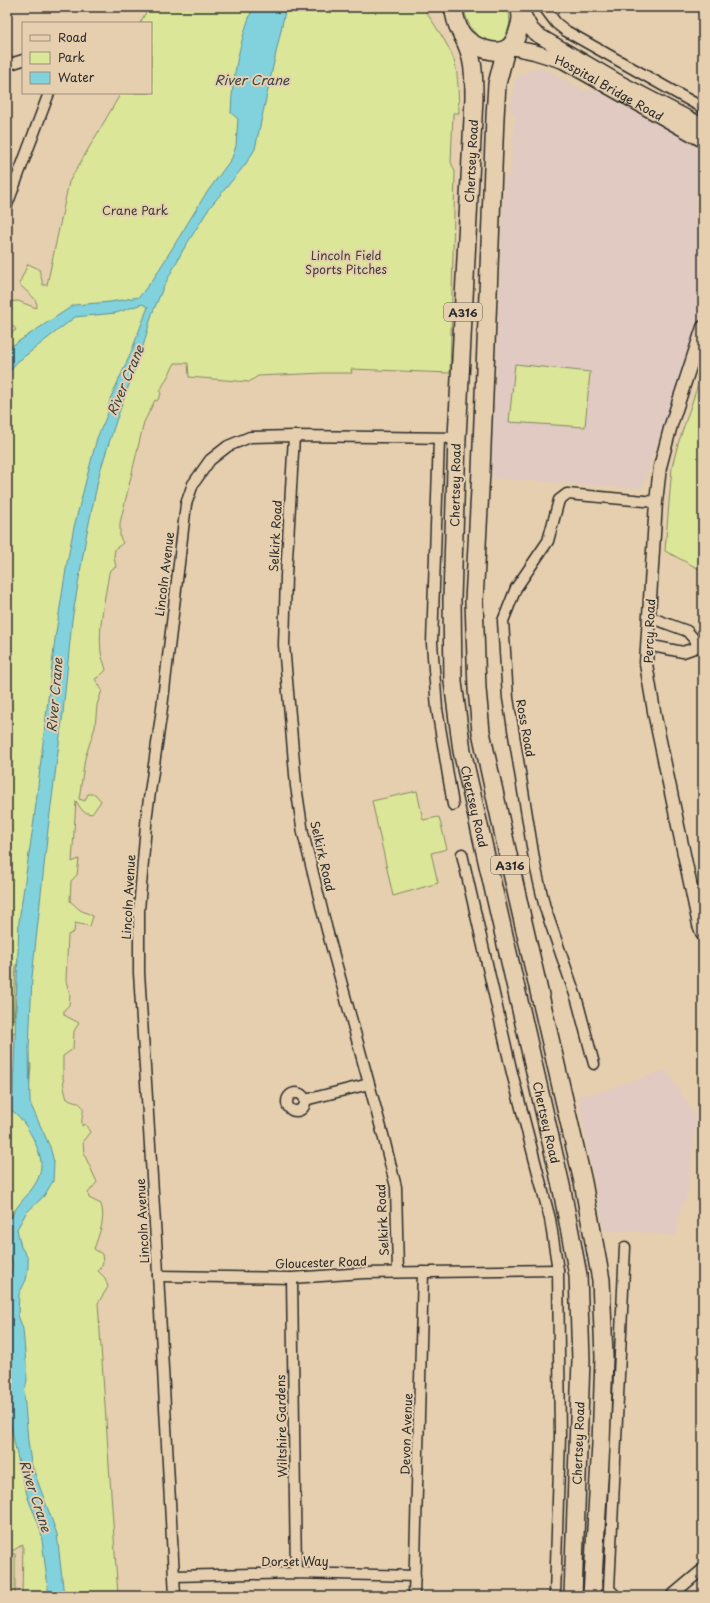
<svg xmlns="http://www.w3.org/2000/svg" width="710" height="1603" font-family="'Playpen Sans',sans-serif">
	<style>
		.built { fill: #e0cac2 }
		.green { fill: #dbe699; stroke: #838862; fill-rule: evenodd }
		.water { fill: #82d2dd; stroke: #5f8f96 }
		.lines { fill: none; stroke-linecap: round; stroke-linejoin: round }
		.river { stroke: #82d2dd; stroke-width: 20 }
		.minor-casing { stroke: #2b2b2b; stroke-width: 13 }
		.tertiary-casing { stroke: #2b2b2b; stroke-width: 15 }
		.secondary-casing { stroke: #2b2b2b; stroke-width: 17 }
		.trunk-casing { stroke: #2b2b2b; stroke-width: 20 }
		.minor { stroke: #e6cfaf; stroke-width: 10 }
		.tertiary { stroke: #e6cfaf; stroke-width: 12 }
		.secondary { stroke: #e6cfaf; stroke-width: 14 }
		.trunk { stroke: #e6cfaf; stroke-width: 17 }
		.labels { text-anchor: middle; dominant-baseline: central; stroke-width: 4; stroke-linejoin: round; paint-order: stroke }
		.shield { fill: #e6cfaf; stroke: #635c53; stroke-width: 1 }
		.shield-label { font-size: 11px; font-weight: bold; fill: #2b2b2b }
		.street-label { font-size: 12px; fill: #2b2b2b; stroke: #e6cfaf }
		.park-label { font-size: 12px; fill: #3d3e36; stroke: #e6cfaf }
		.water-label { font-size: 13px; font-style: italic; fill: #384446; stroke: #e6cfaf }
	</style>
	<rect width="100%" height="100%" fill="#e6cfaf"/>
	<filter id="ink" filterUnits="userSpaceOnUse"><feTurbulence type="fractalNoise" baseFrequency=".025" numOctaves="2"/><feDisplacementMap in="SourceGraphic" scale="8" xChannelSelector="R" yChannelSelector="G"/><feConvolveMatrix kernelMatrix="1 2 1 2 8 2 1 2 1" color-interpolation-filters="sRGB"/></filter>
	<g filter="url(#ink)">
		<g class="built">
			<polygon points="535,67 547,70 587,92 591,88 703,149 703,306 642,489 491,478 505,175 510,177 515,115 509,111 516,78"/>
			<polygon points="666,1070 696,1117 688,1193 677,1219 677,1236 632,1231 604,1231 578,1096 602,1091"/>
		</g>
		<g class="green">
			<path d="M149 7H423C433 23 448 43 454 60 459 77 458 95 459 113H453L451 162 455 172 450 373 351 369 352 373H323L258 376 249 382 189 377 188 363H175L160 391 161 394 157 401 155 400 144 422 120 523V537L123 543 115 549 114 557 116 567 110 570 109 573C105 599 98 626 101 652 101 657 105 664 106 670L100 676 95 679 102 690 97 705 95 727 85 758 79 799 85 801 88 794H95L101 801 92 814C80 812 82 809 76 801L72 862 79 859 77 875 71 881 70 901 80 910 93 916 90 926 75 923 74 932 68 935 66 981 70 995 69 1005 64 1010V1015L79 1023 74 1031 73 1049 63 1056C63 1071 62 1085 67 1099 92 1105 80 1111 82 1126L85 1124 90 1132 83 1141 84 1154 97 1182 88 1193 89 1198 101 1204C106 1220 99 1234 94 1249L102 1254 103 1263 98 1271 105 1278 108 1287 98 1303 118 1596H22L23 1544 14 1550 7 1551V1105L27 1120 31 1064 17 1056 16 1032 12 1033 10 1069 15 1074 14 1093H7V336L16 330 14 327 7 323V315L12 310 7 302 18 301 36 308 37 304 34 298 19 284 28 264 39 269 43 285H47L69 182 121 93H151V23H140ZM16 964 19 966 14 1019 13 1020Z"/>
			<path d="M464 7H507C512 20 510 30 502 41 479 45 467 28 464 7Z"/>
			<polygon points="515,364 590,372 585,427 509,422"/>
			<polygon points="703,370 703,571 665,551 672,467 678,444"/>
			<polygon points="417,791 423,820 439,817 447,849 431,853 438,883 393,896 372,801"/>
			<rect x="7" y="1554" width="8" height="42"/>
		</g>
		<path class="water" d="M253 7H286L255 149 245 165 210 207 183 250 163 288 152 314 144 343 116 421 100 471 86 537 72 620 63 713 48 829 32 977 29 1049 30 1103 50 1147 54 1162 53 1181 44 1196 26 1213 17 1229 21 1247 28 1258V1269L26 1280 19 1294 18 1315 23 1329 26 1364 27 1380 24 1393 28 1441 31 1463 57 1534 64 1596H49L41 1532C38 1520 32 1510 28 1498 19 1466 12 1435 7 1402L10 1398 8 1385 18 1372C16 1360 17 1347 13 1336 12 1332 8 1329 7 1325 6 1320 6 1287 7 1282 9 1275 13 1271 12 1262 11 1257 9 1252 8 1248 6 1240 7 1231 9 1223 15 1201 40 1190 41 1166 42 1152 27 1124 17 1115 15 1112 10 1110 7 1108V1095H13L19 921 34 820 55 639 67 563 74 527 97 438 108 413 110 399 130 355 148 307 142 304 116 313 75 317 16 363 7 376V349L74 305 110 302 139 297 154 278 205 195 232 158 236 146 238 119 231 113C232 77 240 40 253 7Z"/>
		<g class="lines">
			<polyline class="river" points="7,1326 17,1369 14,1401"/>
			<g class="minor-casing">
				<g id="minor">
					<polyline points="544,7 556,23 566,31 703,108"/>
					<polyline points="7,65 23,60"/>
					<polyline points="7,205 49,93"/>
					<polyline points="294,436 286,576 284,645 296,786 303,833 311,865 327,930 383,1135 396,1187 398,1272"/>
					<polyline points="439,439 432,643 437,709 453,805"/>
					<polyline points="649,617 687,631 700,646 703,647"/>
					<polyline points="647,645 683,652 700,646"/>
					<polyline points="462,854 512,1073 550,1219 558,1270 560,1436 555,1596"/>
					<polyline points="594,1064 577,1000 545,908 535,865 508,698 503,621 516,588 548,541 559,500 567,494 656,502"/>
					<circle cx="296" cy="1102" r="9"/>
					<polyline points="305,1100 369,1084"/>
					<polyline points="158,1276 292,1278 364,1273 558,1270"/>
					<polyline points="292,1278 296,1573"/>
					<polyline points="175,1576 296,1573 415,1576"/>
					<polyline points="175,1596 157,1255 139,973 139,910 147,813 161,716 186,504 193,484 210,460 228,446 250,437 294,436 457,438"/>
					<polyline points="414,1596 423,1272"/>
					<polyline points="616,1596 609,1589 625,1247"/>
					<polyline points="671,1596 703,1569"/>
				</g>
			</g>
			<g class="tertiary-casing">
				<polyline id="tertiary" points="703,327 671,425 660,467 656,502 646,664 655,717 699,925 703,935"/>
			</g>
			<g class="secondary-casing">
				<g id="secondary">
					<polyline points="521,10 531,29 536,34 622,84 703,126"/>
					<path id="s1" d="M510 47 534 52 563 61 703 140"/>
				</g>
			</g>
			<g class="trunk-casing">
				<g id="trunk">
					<path d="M453 7C455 16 456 26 462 34 469 45 497 58 509 47 515 43 517 35 519 28 521 22 522 14 519 7"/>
					<path id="s2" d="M462 35C474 56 474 75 474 98L457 438 452 599 453 682 462 751 562 1190 578 1275 581 1360 573 1596"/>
					<polyline points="506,49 497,84 495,117 481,471 474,601 477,689 481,732 518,900 583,1182 601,1280 604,1357 601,1444 592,1596"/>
				</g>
			</g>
			<use href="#minor" class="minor"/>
			<use href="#tertiary" class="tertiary"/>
			<use href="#secondary" class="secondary"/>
			<use href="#trunk" class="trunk"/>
		</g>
	</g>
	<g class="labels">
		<g class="shield">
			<rect x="444" y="303" width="38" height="18" rx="3"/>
			<rect x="491" y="856" width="38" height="18" rx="3"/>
		</g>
		<g class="shield-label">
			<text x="463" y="312">A316</text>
			<text x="510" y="865">A316</text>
		</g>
		<g class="street-label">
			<text stroke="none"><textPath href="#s1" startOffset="108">Hospital Bridge Road</textPath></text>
			<text transform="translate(471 161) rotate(-87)">Chertsey Road</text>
			<text transform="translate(455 485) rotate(-89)">Chertsey Road</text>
			<text transform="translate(275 536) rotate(-87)">Selkirk Road</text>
			<text transform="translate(164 574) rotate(-83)">Lincoln Avenue</text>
			<text transform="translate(649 631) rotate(-88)">Percy Road</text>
			<text transform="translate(526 728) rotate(80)">Ross Road</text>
			<text stroke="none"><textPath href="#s2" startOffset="776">Chertsey Road</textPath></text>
			<text transform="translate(323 856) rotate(77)">Selkirk Road</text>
			<text transform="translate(128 897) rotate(-87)">Lincoln Avenue</text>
			<text stroke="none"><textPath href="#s2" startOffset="1100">Chertsey Road</textPath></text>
			<text transform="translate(382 1220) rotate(-93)">Selkirk Road</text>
			<text transform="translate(142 1221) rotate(-93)">Lincoln Avenue</text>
			<text transform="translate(321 1262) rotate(-2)">Gloucester Road</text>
			<text transform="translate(281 1426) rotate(-91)">Wiltshire Gardens</text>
			<text transform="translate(406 1434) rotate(-88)">Devon Avenue</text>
			<text transform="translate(578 1443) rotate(-88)">Chertsey Road</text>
			<text x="295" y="1561">Dorset Way</text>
		</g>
		<g class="park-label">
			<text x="135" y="210">Crane Park</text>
			<text x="346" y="255">Lincoln Field<tspan x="346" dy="14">Sports Pitches</tspan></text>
		</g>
		<g class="water-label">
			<text x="252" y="79">River Crane</text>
			<text transform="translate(125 380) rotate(-67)">River Crane</text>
			<text transform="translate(54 695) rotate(-85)">River Crane</text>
			<text transform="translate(36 1496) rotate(72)">River Crane</text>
		</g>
	</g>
	<rect width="710" height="1603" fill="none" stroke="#e6cfaf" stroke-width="24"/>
	<rect x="12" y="12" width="686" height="1579" fill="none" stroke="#2b2b2b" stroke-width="1.5" filter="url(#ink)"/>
	<rect x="22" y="22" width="130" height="72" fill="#e6cfaf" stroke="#9b8d7a"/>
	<rect x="30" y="35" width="20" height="6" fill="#e6cfaf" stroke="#9b8d7a"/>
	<text x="58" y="42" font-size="12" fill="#2b2b2b">Road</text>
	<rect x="30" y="52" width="20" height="12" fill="#dbe699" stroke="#9b8d7a"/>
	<text x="58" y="62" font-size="12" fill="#2b2b2b">Park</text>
	<rect x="30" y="72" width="20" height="12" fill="#82d2dd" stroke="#9b8d7a"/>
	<text x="58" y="82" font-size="12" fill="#2b2b2b">Water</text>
</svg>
